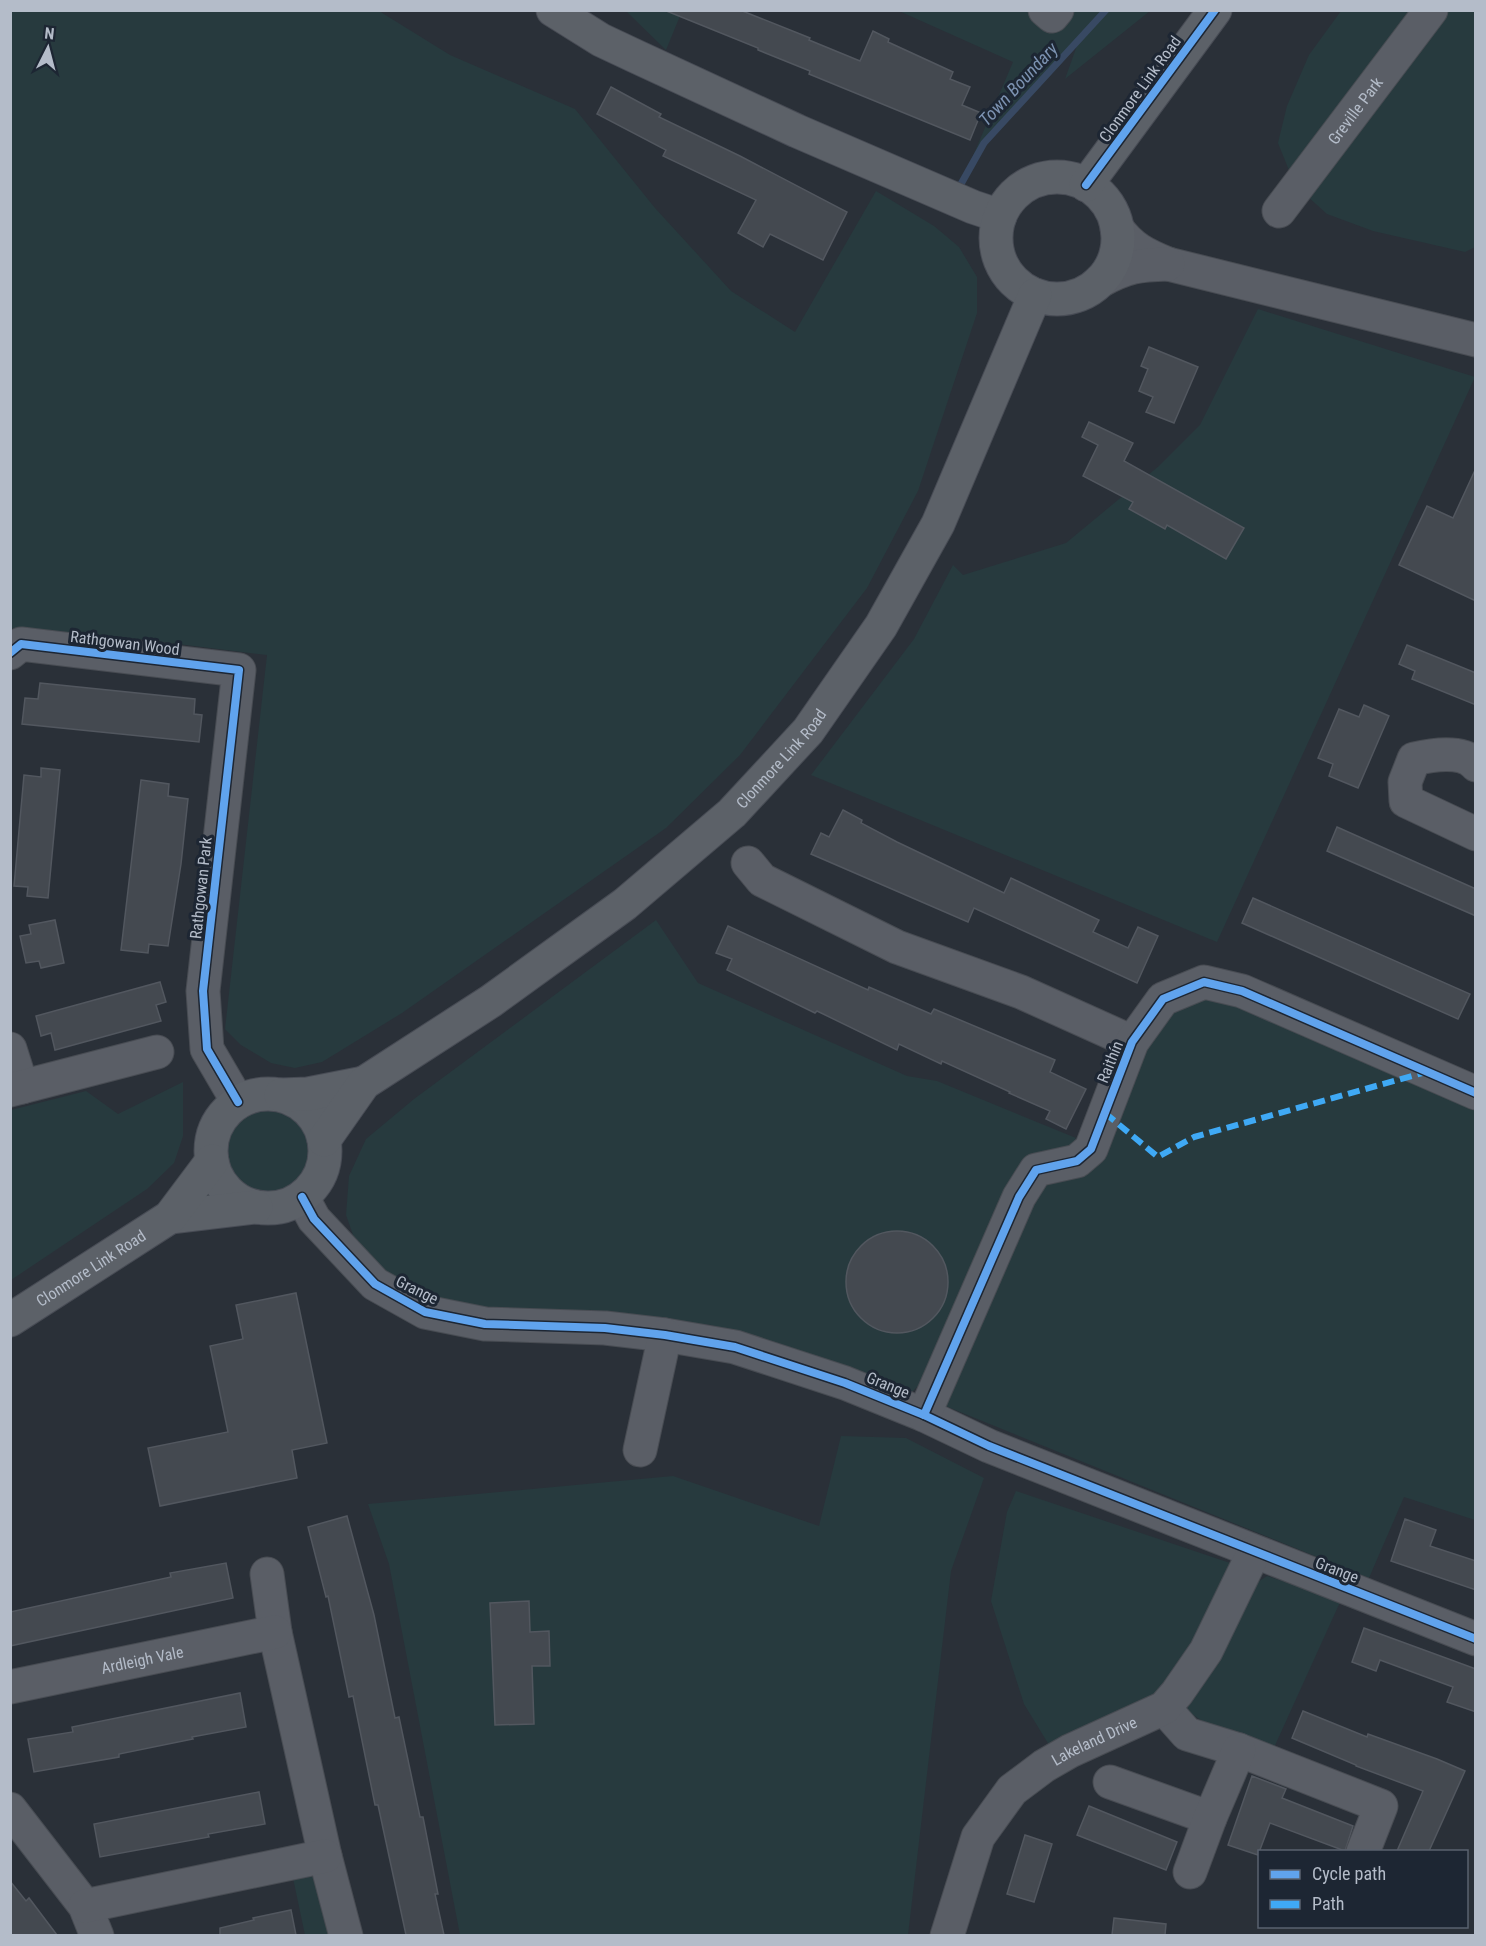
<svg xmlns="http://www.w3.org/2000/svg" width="1486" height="1946" font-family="'Roboto Condensed',sans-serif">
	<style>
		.green { fill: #273a3e }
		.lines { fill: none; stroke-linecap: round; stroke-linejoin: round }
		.stream { stroke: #384963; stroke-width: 7 }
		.building { fill: #444950; stroke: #52575f; stroke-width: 1.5 }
		.minor-casing { stroke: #484c53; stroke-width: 35 }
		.major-casing { stroke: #484c55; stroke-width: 35 }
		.minor { stroke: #5a5e66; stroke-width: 33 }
		.major { stroke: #5c6168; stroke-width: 33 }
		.quiet { stroke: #3fa9f5; stroke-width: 6; stroke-dasharray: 12 6; stroke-linecap: butt }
		.cycleway-casing { stroke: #1d2633; stroke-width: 11 }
		.cycleway { stroke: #60a3ed; stroke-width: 8 }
		.labels { text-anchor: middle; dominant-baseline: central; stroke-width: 6; stroke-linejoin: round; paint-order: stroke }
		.street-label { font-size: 16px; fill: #b4bcc9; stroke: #1d2633 }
		.water-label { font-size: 18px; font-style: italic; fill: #7c92b1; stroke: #1d2633 }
	</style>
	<rect width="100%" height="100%" fill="#2a3038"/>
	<g class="green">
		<polygon points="10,11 379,11 450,55 575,109 655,208 731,291 795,332 876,191 934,226 959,247 977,277 977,313 918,491 867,588 740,755 666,828 402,1013 322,1062 295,1068 271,1063 241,1045 225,1029 267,655 122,637 11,628"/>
		<polygon points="626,11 682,11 666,50"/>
		<polygon points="899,11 1150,11 1065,79 1079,40 984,142 961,184 1013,62"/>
		<polygon points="1341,11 1475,11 1475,247 1465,252 1373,231 1327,214 1295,185 1278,143 1287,106 1309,55"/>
		<polygon points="1258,309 1475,377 1217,942 811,775 914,639 953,565 963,575 1066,543 1159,466 1200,425"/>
		<polygon points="656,920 698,983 907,1076 937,1081 1076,1138 1070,1148 1033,1159 923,1381 912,1392 875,1376 711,1325 459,1306 397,1283 357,1246 346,1215 349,1176 366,1139 414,1099"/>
		<polygon points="1217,995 1475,1104 1475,1520 1404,1497 1369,1578 943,1405 1039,1182 1057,1172 1162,1020 1191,1000"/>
		<polygon points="183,1082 183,1136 174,1163 147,1189 11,1280 11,1110 86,1091 118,1114"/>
		<circle cx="268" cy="1151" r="42"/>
		<polygon points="841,1436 906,1438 984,1478 951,1571 908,1935 460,1935 389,1564 368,1504 673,1476 819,1526"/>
		<polygon points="1016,1491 1236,1565 1178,1693 1057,1758 1024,1704 991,1601 1007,1512"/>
		<polygon points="1267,1576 1341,1600 1272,1752 1218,1731 1187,1711 1189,1698 1255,1584"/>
		<polygon points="319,1875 334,1935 305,1935 293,1878"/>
	</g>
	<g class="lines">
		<polyline class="stream" points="961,184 984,143 1106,10"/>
	</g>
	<g class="building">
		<polygon points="664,10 740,10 810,38 809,40 860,61 873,31 889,39 888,42 953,72 950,79 970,87 962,105 981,113 970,140 809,74 810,71 758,50 758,48"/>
		<polygon points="611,87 661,114 659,117 740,156 847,212 823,260 770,234 763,247 738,233 756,200 663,156 666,150 597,114"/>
		<polygon points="1149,347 1198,367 1174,423 1146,412 1153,397 1139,391 1148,369 1141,366"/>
		<polygon points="1089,422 1133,443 1124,461 1244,528 1226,559 1167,525 1165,529 1129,509 1133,502 1083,476 1098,445 1082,437"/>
		<polygon points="1476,468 1476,601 1399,565 1427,506 1453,518"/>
		<polygon points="1407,645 1476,673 1476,705 1412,679 1415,671 1399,664"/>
		<polygon points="40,683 195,699 194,714 202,715 199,742 22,724 25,698 38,699"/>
		<polygon points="1364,705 1389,716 1358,788 1329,776 1333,764 1318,758 1339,709 1359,717"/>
		<polygon points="41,768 60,770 48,898 27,896 28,887 14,886 24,775 41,777"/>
		<polygon points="141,780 169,784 168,796 188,799 181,864 168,946 149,944 148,953 121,950"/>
		<polygon points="843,810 862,820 861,823 897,842 1004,893 1011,878 1099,920 1093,932 1128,948 1138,927 1158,936 1137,983 974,908 968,922 811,854 821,833 829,837"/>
		<polygon points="1337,827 1476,889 1476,916 1327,851"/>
		<polygon points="1253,898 1470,994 1458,1019 1242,923"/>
		<polygon points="55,920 64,963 41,968 39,961 26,963 20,936 31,934 29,925"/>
		<polygon points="728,926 868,990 869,987 931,1014 934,1009 1055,1060 1050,1072 1086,1089 1066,1129 1046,1119 1050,1111 1009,1093 1010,1092 942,1061 941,1064 899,1044 897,1050 817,1011 815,1013 727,970 732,959 716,953"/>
		<polygon points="160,982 166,1002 156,1005 161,1021 55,1050 51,1033 41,1036 36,1016"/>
		<circle cx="897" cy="1282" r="51"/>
		<polygon points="296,1293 327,1443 292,1450 297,1478 160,1506 148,1448 228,1432 210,1346 243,1339 236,1305"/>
		<polygon points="347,1516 374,1615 395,1718 399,1717 420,1817 423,1817 438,1894 435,1894 444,1935 406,1935 378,1805 375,1805 353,1696 349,1697 328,1596 326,1597 308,1527"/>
		<polygon points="1405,1519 1436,1530 1430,1546 1476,1561 1476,1590 1391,1561"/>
		<polygon points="226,1563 233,1598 10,1646 10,1612 171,1577 170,1573"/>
		<polygon points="529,1601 530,1632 549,1631 550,1666 532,1666 534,1724 495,1725 490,1603"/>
		<polygon points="1364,1628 1476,1669 1476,1712 1447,1702 1453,1687 1380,1660 1376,1671 1352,1662"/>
		<polygon points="240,1693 246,1727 192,1737 193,1739 119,1754 119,1757 34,1772 28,1739 73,1732 72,1727"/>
		<polygon points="1303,1711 1367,1737 1368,1734 1437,1759 1465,1771 1429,1851 1397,1851 1423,1791 1356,1766 1356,1765 1292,1738"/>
		<polygon points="1252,1776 1286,1789 1282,1798 1353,1826 1345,1851 1270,1823 1258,1855 1228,1845"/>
		<polygon points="259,1792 265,1824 208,1834 209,1837 100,1857 94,1824"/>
		<polygon points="1089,1806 1177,1842 1166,1870 1077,1835"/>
		<polygon points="1025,1835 1052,1844 1034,1902 1007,1894"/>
		<polygon points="10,1881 26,1901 29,1898 57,1935 10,1935"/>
		<polygon points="291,1910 296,1935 220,1935 220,1928 254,1920 253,1918"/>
		<polygon points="1114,1918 1166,1924 1165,1935 1112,1935"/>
	</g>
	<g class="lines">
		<g class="minor-casing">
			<g id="minor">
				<polyline points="1045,10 1052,16 1057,10"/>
				<path id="s1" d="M1279 211 1431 10"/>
				<path d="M1117 228C1131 248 1146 255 1168 264L1476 340"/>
				<path d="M1100 281C1128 266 1138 265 1168 264"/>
				<polyline points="10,653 21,644 239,670 203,991 207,1049 238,1102"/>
				<path d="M1476 765C1463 749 1431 755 1414 759L1405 782 1406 801 1476 834"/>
				<polyline points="748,863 762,880 897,947 1021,992 1132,1042"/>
				<polyline points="10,1049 22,1087"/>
				<polyline points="10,1090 157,1052"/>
				<polyline points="302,1197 314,1219 375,1284 425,1312 485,1324 605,1328 665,1335 735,1347 845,1383 924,1415 989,1446 1476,1639"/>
				<polyline points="924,1415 1019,1197 1036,1170 1077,1161 1091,1149 1132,1042 1163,999 1204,982 1242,991 1476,1093"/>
				<polyline points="640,1450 665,1335"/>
				<polyline points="267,1574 275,1632 325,1856 346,1936"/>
				<path id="s2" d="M10 1687 275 1632"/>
				<polyline points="1164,1708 1187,1734 1239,1750 1381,1806 1363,1852"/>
				<polyline points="1110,1782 1210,1818"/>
				<polyline points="10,1809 85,1906 97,1936"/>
				<polyline points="1190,1872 1210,1818 1239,1750"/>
				<polyline points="85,1906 325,1856"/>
				<path id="s3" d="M947 1936 978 1837 1012 1790 1044 1766 1070 1751 1164 1708 1177 1693 1206 1651 1254 1552"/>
			</g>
		</g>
		<g class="major-casing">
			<g id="major">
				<polyline points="553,10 601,40 635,56 797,131 973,207 1000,216"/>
				<circle cx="1057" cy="238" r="61"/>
				<polyline points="1086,185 1215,10"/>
				<circle cx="268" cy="1151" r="57"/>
				<polyline points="281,1095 308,1094 364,1083"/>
				<path id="s4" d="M324 1140 364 1083 491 1001 625 904 732 813 808 731 881 626 938 524 1035 295"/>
				<polyline points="170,1217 256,1207"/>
				<path id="s5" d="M10 1320 170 1217 212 1161"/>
			</g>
		</g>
		<use href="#minor" class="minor"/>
		<use href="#major" class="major"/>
		<polyline class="quiet" points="1105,1113 1158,1157 1194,1137 1426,1072"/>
		<g class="cycleway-casing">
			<g id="cycleway">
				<polyline points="1086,185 1215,10"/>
				<polyline points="10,653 21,644 239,670 203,991 207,1049 238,1102"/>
				<polyline points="302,1197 314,1219 375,1284 425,1312 485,1324 605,1328 665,1335 735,1347 845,1383 924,1415 989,1446 1476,1639"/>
				<polyline points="924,1415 1019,1197 1036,1170 1077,1161 1091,1149 1132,1042 1163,999 1204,982 1242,991 1476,1093"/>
			</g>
		</g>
		<use href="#cycleway" class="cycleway"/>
	</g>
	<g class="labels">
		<g class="street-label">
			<text transform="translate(1140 89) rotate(-54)">Clonmore Link Road</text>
			<text stroke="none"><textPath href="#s1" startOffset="126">Greville Park</textPath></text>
			<text transform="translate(125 643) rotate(7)">Rathgowan Wood</text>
			<text stroke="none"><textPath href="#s4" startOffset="600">Clonmore Link Road</textPath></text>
			<text transform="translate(201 888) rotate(-84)">Rathgowan Park</text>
			<text transform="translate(1110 1062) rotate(-68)">Raithín</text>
			<text stroke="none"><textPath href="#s5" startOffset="96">Clonmore Link Road</textPath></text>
			<text transform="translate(417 1290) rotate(26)">Grange</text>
			<text transform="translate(888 1385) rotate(22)">Grange</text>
			<text transform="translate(1337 1570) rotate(21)">Grange</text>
			<text stroke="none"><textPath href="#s2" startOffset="135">Ardleigh Vale</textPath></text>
			<text stroke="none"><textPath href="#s3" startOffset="258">Lakeland Drive</textPath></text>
		</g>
		<g class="water-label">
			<text transform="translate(1018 84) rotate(-47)">Town Boundary</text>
		</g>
	</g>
	<rect width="1486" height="1946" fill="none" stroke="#b4bcc9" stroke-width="24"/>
	<rect x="1258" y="1850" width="210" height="78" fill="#1d2633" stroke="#59626f" stroke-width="1.5"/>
	<rect x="1270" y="1870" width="30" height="9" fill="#60a3ed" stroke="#59626f" stroke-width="1.5"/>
	<text x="1312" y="1880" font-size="18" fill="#b4bcc9">Cycle path</text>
	<rect x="1270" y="1900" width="30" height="9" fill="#3fa9f5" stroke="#59626f" stroke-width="1.5"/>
	<text x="1312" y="1910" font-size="18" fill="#b4bcc9">Path</text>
	<g transform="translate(48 48) rotate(6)" stroke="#1d2633" stroke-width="4.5" paint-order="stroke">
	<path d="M0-4.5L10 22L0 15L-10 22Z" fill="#b4bcc9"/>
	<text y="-9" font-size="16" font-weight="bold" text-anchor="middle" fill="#b4bcc9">N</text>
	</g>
</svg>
